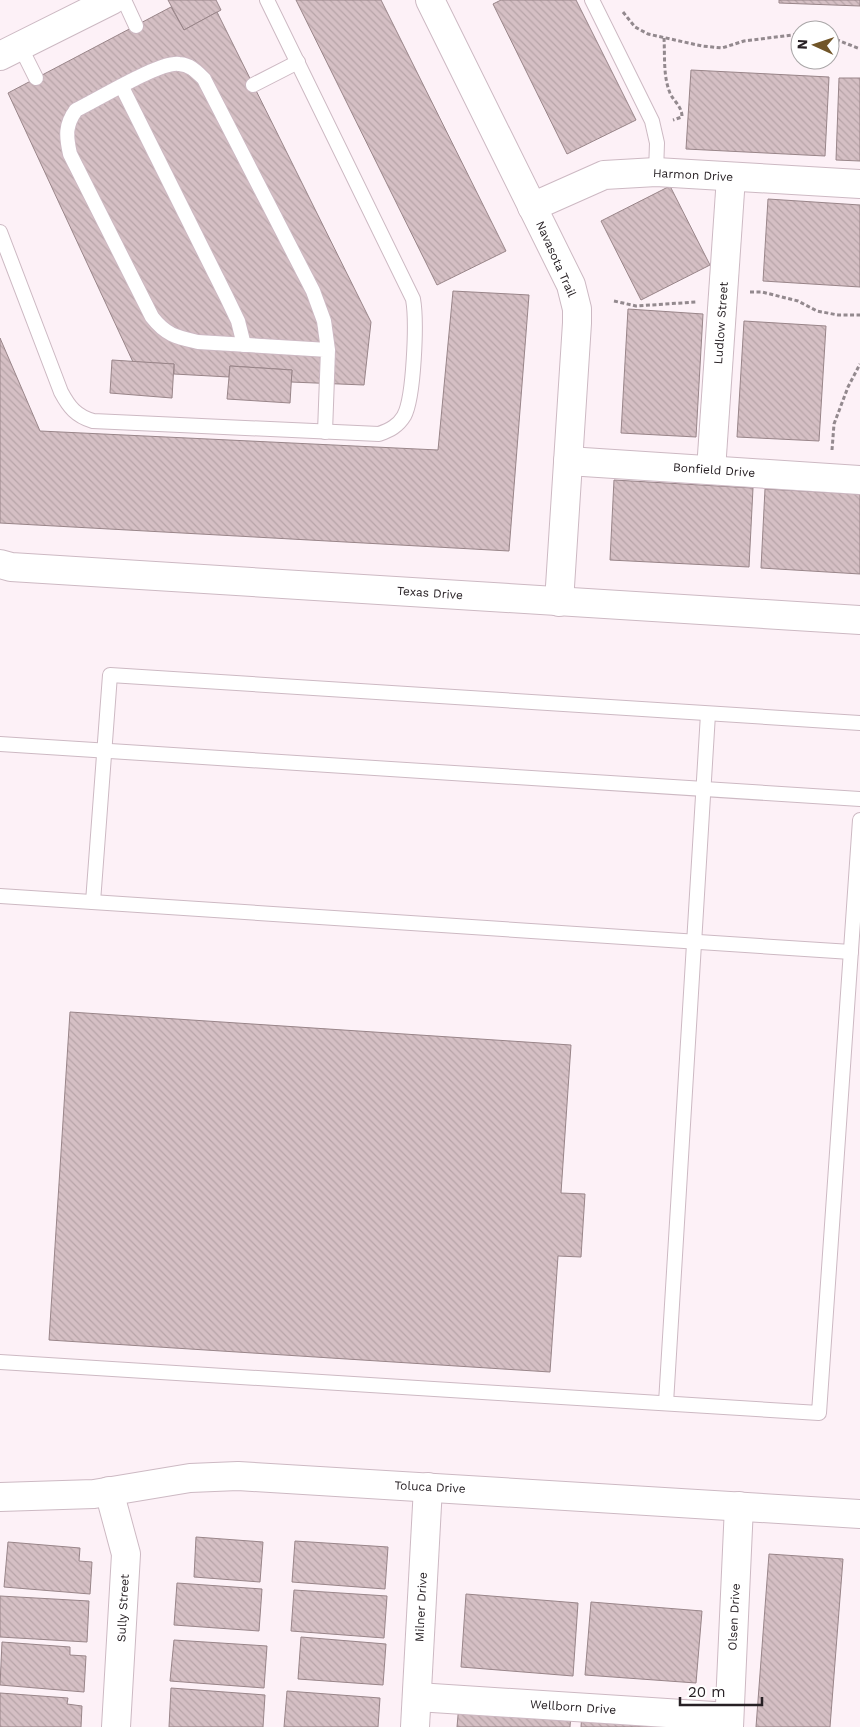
<svg xmlns="http://www.w3.org/2000/svg" width="860" height="1727" font-family="'Work Sans',sans-serif">
	<style>
		.building { fill: url(#building-back-hatch); stroke: #998589 }
		.lines { fill: none; stroke-linecap: round; stroke-linejoin: round }
		.lane-casing { stroke: #cdb9c3; stroke-width: 16 }
		.street-casing { stroke: #cdb9c3; stroke-width: 30 }
		.path { stroke: #93898e; stroke-width: 3; stroke-dasharray: 4 2.5; stroke-linecap: butt }
		.lane { stroke: #fff; stroke-width: 14 }
		.street { stroke: #fff; stroke-width: 28 }
		.labels { text-anchor: middle; dominant-baseline: central; stroke-width: 5; stroke-linejoin: round; paint-order: stroke }
		.street-label { font-size: 12px; fill: #272024; stroke: #fff }
	</style>
	<defs>
		<pattern id="building-back-hatch" width="6" height="6" patternUnits="userSpaceOnUse" patternTransform="scale(1.25)"><rect width="6" height="6" fill="#d5bfc4"/><path d="M-1 5l2 2M0 0l6 6M5-1l2 2" fill="none" stroke="#b7a4a8"/></pattern>
	</defs>
	<rect width="100%" height="100%" fill="#fdf1f7"/>
	<g class="building">
		<polygon points="168,0 216,0 221,10 184,30"/>
		<polygon points="296,0 381,0 506,251 437,285"/>
		<polygon points="501,0 576,0 636,120 567,154 493,4"/>
		<polygon points="779,0 860,0 860,6 779,3"/>
		<polygon points="171,7 184,30 217,12 371,322 364,385 291,382 292,370 230,366 229,377 174,374 174,364 133,362 8,93"/>
		<polygon points="691,70 829,77 825,156 686,149"/>
		<polygon points="839,78 860,78 860,161 836,160"/>
		<polygon points="670,186 710,265 641,300 601,221"/>
		<polygon points="768,199 860,205 860,287 763,281"/>
		<polygon points="453,291 529,295 509,551 0,523 0,338 40,431 438,450"/>
		<polygon points="628,309 703,314 696,437 621,433"/>
		<polygon points="744,321 826,326 819,441 737,437"/>
		<polygon points="112,360 174,364 172,398 110,393"/>
		<polygon points="230,366 292,370 290,403 227,399"/>
		<polygon points="614,480 753,488 749,567 610,560"/>
		<polygon points="765,489 860,494 860,574 761,568"/>
		<polygon points="70,1012 571,1045 561,1193 585,1194 581,1257 558,1256 550,1372 49,1340"/>
		<polygon points="196,1537 263,1542 260,1582 194,1577"/>
		<polygon points="295,1541 388,1547 385,1589 292,1582"/>
		<polygon points="8,1542 80,1548 79,1561 92,1562 90,1594 4,1587"/>
		<polygon points="769,1554 843,1559 830,1727 756,1727"/>
		<polygon points="177,1583 262,1589 259,1631 174,1625"/>
		<polygon points="294,1590 387,1596 384,1638 291,1631"/>
		<polygon points="466,1594 578,1603 573,1676 461,1667"/>
		<polygon points="0,1596 89,1601 87,1642 0,1637"/>
		<polygon points="591,1602 702,1611 696,1683 585,1675"/>
		<polygon points="301,1637 386,1644 383,1685 298,1679"/>
		<polygon points="174,1640 267,1646 264,1688 170,1681"/>
		<polygon points="2,1642 70,1647 70,1655 86,1656 84,1692 0,1685"/>
		<polygon points="171,1688 265,1695 263,1727 169,1727"/>
		<polygon points="287,1691 380,1698 378,1727 284,1727"/>
		<polygon points="0,1693 68,1698 67,1704 82,1706 81,1727 0,1727"/>
		<polygon points="459,1704 571,1713 570,1727 457,1727"/>
		<polygon points="582,1712 693,1727 581,1727"/>
	</g>
	<g class="lines">
		<g class="lane-casing">
			<g id="lane">
				<polyline points="124,0 136,26"/>
				<polyline points="592,0 652,121 657,143 656,172"/>
				<polyline points="20,46 36,78"/>
				<polyline points="253,85 298,62"/>
				<polyline points="122,87 227,298 238,321 244,345"/>
				<path d="M0 232 61 392C69 407 76 416 93 421L379 434C390 430 398 426 404 416 414 398 417 321 413 299L267 0"/>
				<path d="M325 432 328 350 324 321 313 291 204 79C196 71 191 65 179 64 160 61 97 100 76 110 65 125 66 136 70 154L152 317C166 335 176 337 198 342L328 350"/>
				<polyline points="0,744 860,799"/>
				<polyline points="0,896 851,952"/>
				<polyline points="93,902 110,675 860,723"/>
				<polyline points="0,1362 819,1413 860,820"/>
				<polyline points="666,1403 708,714"/>
			</g>
		</g>
		<g class="street-casing">
			<g id="street">
				<polyline points="430,0 571,285 577,309 577,323 559,602"/>
				<polyline points="0,56 112,0"/>
				<polyline points="532,207 604,175 656,172 860,184"/>
				<polyline points="568,461 860,480"/>
				<polyline points="711,470 731,177"/>
				<polyline points="0,564 11,567 860,620"/>
				<polyline points="109,1491 126,1554 116,1727"/>
				<polyline points="0,1497 94,1494 190,1478 238,1476 860,1514"/>
				<polyline points="417,1697 729,1717"/>
				<polyline points="415,1727 428,1487"/>
				<polyline points="729,1727 739,1506"/>
			</g>
		</g>
		<g class="path">
			<polyline points="623,12 635,27 648,34 702,46 722,48 744,41 800,34"/>
			<polyline points="830,37 860,49"/>
			<path d="M664 38C665 56 663 76 670 93 674 102 682 106 682 117L673 120"/>
			<polyline points="750,292 762,292 798,301 817,311 838,315 860,315"/>
			<polyline points="614,301 636,306 696,302"/>
			<polyline points="832,450 834,424 848,387 860,364"/>
		</g>
		<use href="#lane" class="lane"/>
		<use href="#street" class="street"/>
	</g>
	<g class="labels">
		<g class="street-label">
			<text transform="translate(693 175) rotate(3)">Harmon Drive</text>
			<text transform="translate(556 259) rotate(66)">Navasota Trail</text>
			<text transform="translate(721 323) rotate(-86)">Ludlow Street</text>
			<text transform="translate(714 470) rotate(4)">Bonfield Drive</text>
			<text transform="translate(430 593) rotate(4)">Texas Drive</text>
			<text transform="translate(430 1487) rotate(3)">Toluca Drive</text>
			<text transform="translate(421 1607) rotate(-87)">Milner Drive</text>
			<text transform="translate(123 1608) rotate(-87)">Sully Street</text>
			<text transform="translate(734 1617) rotate(-87)">Olsen Drive</text>
			<text transform="translate(573 1707) rotate(4)">Wellborn Drive</text>
		</g>
	</g>
	<g transform="translate(815 45) rotate(273)"><circle r="24" fill="#ffffff" stroke="#a9a6a7"/>
	<path d="M0-4L9 19L0 12L-9 19Z" fill="#715528"/>
	<text y="-8" font-size="14" font-weight="bold" text-anchor="middle" fill="#272024">N</text>
	</g>
	<path d="M680 1697v8h82v-8" fill="none" stroke="#272024" stroke-width="2.5"/>
	<text x="688" y="1697" font-size="15" fill="#272024" stroke="#ffffff" stroke-width="4" paint-order="stroke">20 m</text>
</svg>
